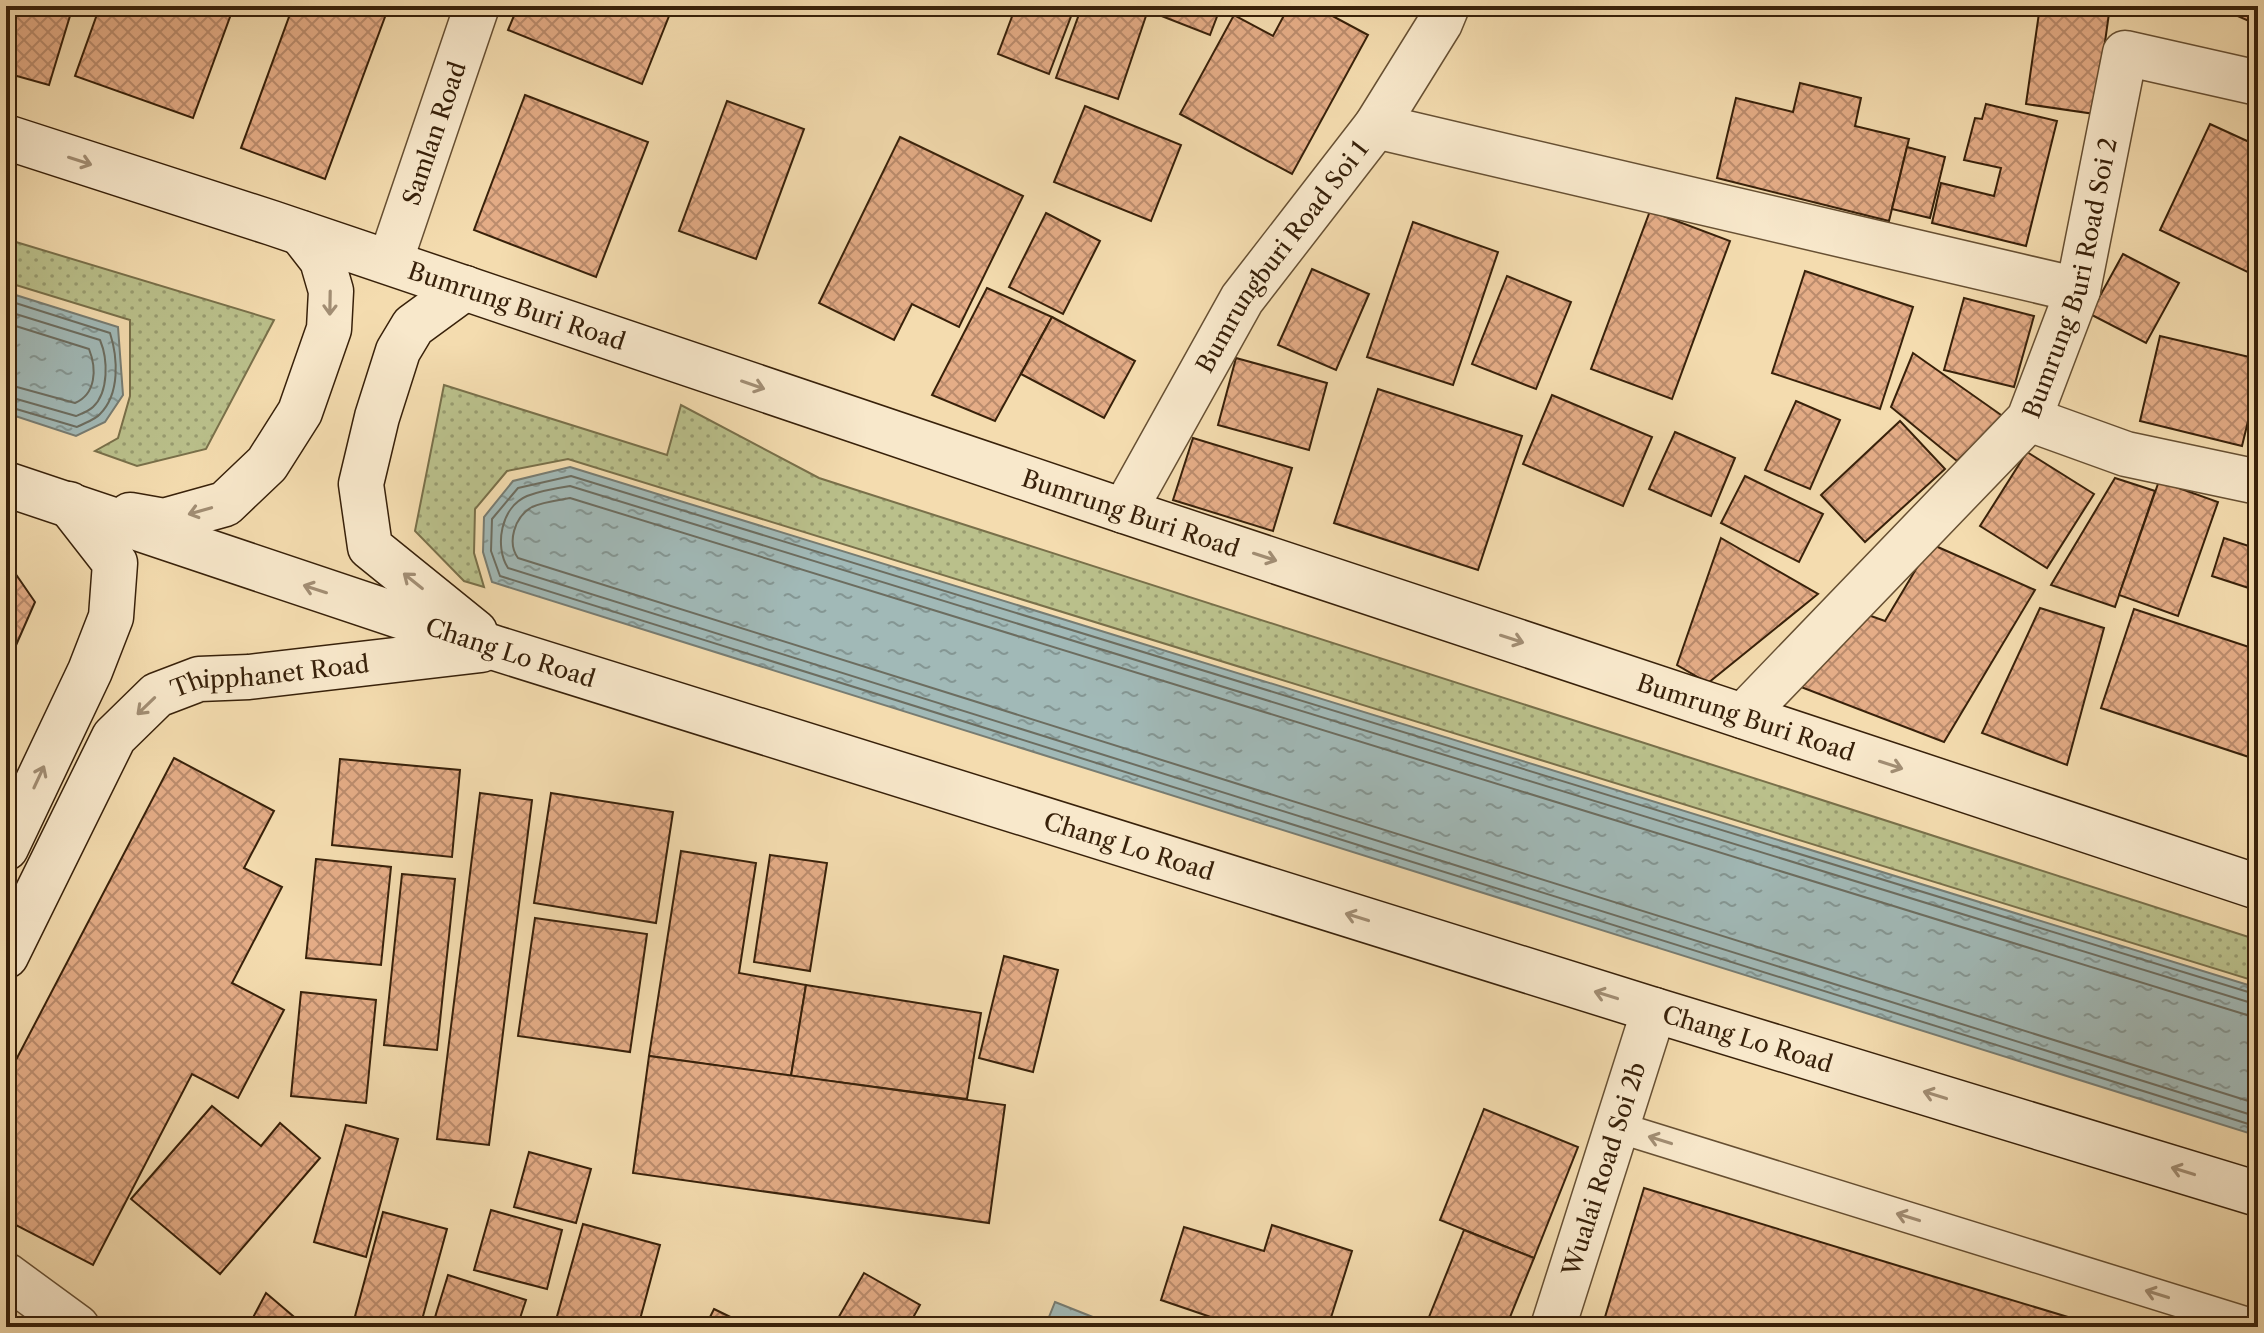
<svg xmlns="http://www.w3.org/2000/svg" width="2264" height="1333" font-family="'Libre Caslon Text',serif">
	<style>
		.grass { fill: url(#grass-dots); stroke: #79704a; stroke-width: 2 }
		.water { fill: url(#water-ripples); stroke: #777c72; stroke-width: 2 }
		.lines { fill: none; stroke-linecap: round; stroke-linejoin: round }
		.shore { stroke: #6c6d60; stroke-width: 2 }
		.building { fill: url(#building-cross-hatch); stroke: #38210a; stroke-width: 2 }
		.service-casing { stroke: #675033; stroke-width: 33 }
		.minor-casing { stroke: #675033; stroke-width: 47 }
		.tertiary-casing { stroke: #675033; stroke-width: 47 }
		.secondary-casing { stroke: #38210a; stroke-width: 47 }
		.service { stroke: #f8e8cb; stroke-width: 30 }
		.minor { stroke: #f8e8cb; stroke-width: 44 }
		.tertiary { stroke: #f8e8cb; stroke-width: 44 }
		.secondary { stroke: #f8e8cb; stroke-width: 44 }
		.oneway { stroke: #a28e74 }
		.labels { text-anchor: middle; dominant-baseline: central; stroke-width: 8; stroke-linejoin: round; paint-order: stroke }
		.street-label { font-size: 24px; fill: #38210a; stroke: #f8e8cb }
	</style>
	<defs>
		<pattern id="grass-dots" width="8" height="8" patternUnits="userSpaceOnUse" patternTransform="scale(2)"><rect width="8" height="8" fill="#bac08b"/><path d="M2 2h.1M6 6h.1" fill="none" stroke="#989c70" stroke-width="1.8" stroke-linecap="round"/></pattern>
		<pattern id="water-ripples" width="26" height="14" patternUnits="userSpaceOnUse" patternTransform="scale(2)"><rect width="26" height="14" fill="#a1b9b7"/><path d="M2 4q2-2 4 0t4 0M15 11q2-2 4 0t4 0" fill="none" stroke="#849693"/></pattern>
		<pattern id="building-cross-hatch" width="8" height="8" patternUnits="userSpaceOnUse" patternTransform="scale(2)"><rect width="8" height="8" fill="#e5ad87"/><path d="M0 0l8 8M0 8l8-8" fill="none" stroke="#bb8c6d"/></pattern>
	</defs>
	<rect width="100%" height="100%" fill="#f4dcaf"/>
	<filter id="stains"><feTurbulence type="fractalNoise" baseFrequency=".0025" numOctaves="4"/><feColorMatrix values="0 0 0 0 .2 0 0 0 0 .09 0 0 0 0 .02 0 0 0 .5 -.17"/></filter>
	<radialGradient id="worn" r=".72"><stop offset=".6" stop-color="#630" stop-opacity="0"/><stop offset="1" stop-color="#630" stop-opacity=".3"/></radialGradient>
	<g class="grass">
		<polygon points="6,239 274,320 206,449 137,466 95,451 118,438 130,396 130,320 6,282"/>
		<polygon points="444,385 667,455 681,405 819,478 2258,940 2258,982 568,459 507,471 475,509 474,553 484,587 464,581 415,531"/>
	</g>
	<g class="water">
		<polygon points="6,292 118,327 123,395 105,422 76,436 6,413"/>
		<polygon points="570,467 2258,988 2258,1136 492,582 483,552 484,517 513,481"/>
		<polygon points="1055,1302 1118,1327 1045,1327"/>
	</g>
	<g class="lines">
		<g class="shore">
			<path d="M6 300 110 333C118 358 120 394 100 414 95 420 84 423 77 427L6 406"/>
			<path d="M6 311 100 340C108 359 109 392 93 407 89 411 81 414 76 416L6 396"/>
			<path d="M6 323 89 349C97 369 96 394 75 403L6 384"/>
			<polyline points="2258,995 571,476 518,488 492,519 491,551 500,576 2258,1127"/>
			<path d="M2258 1005 570 486C557 488 540 491 527 496 501 507 494 546 508 568L2258 1117"/>
			<path d="M2258 1017 2247 1015 570 498C559 500 542 502 532 507 514 517 507 543 518 558L2258 1104"/>
		</g>
	</g>
	<g class="building">
		<polygon points="6,6 73,6 49,85 6,73"/>
		<polygon points="100,6 234,6 193,118 75,76"/>
		<polygon points="293,6 389,6 325,179 241,148"/>
		<polygon points="518,6 673,6 642,84 508,30"/>
		<polygon points="1016,6 1075,6 1049,74 998,54"/>
		<polygon points="1082,6 1136,6 1148,10 1118,99 1056,78"/>
		<polygon points="1136,6 1221,6 1210,35"/>
		<polygon points="1289,6 1314,6 1368,35 1292,174 1180,114 1234,15 1273,36"/>
		<polygon points="2040,6 2110,6 2095,114 2026,104"/>
		<polygon points="2258,6 2258,25 2217,7 2218,6"/>
		<polygon points="1800,83 1861,98 1855,126 1909,139 1889,221 1717,178 1736,98 1793,112"/>
		<polygon points="525,95 648,142 596,277 474,230"/>
		<polygon points="727,101 804,129 756,259 679,231"/>
		<polygon points="1986,104 2057,121 2026,246 1932,223 1941,183 1994,196 2001,168 1964,160 1975,118 1982,119"/>
		<polygon points="1085,106 1181,145 1151,221 1054,182"/>
		<polygon points="2210,124 2258,146 2258,277 2160,230"/>
		<polygon points="900,137 1023,196 959,327 912,304 894,340 819,303"/>
		<polygon points="1907,147 1945,157 1930,218 1892,209"/>
		<polygon points="1650,211 1730,241 1672,399 1591,369"/>
		<polygon points="1046,213 1100,241 1063,314 1009,287"/>
		<polygon points="1413,222 1498,252 1453,385 1367,357"/>
		<polygon points="2123,254 2179,283 2146,343 2090,314"/>
		<polygon points="1312,269 1369,294 1336,370 1278,345"/>
		<polygon points="1805,271 1913,307 1880,409 1772,373"/>
		<polygon points="1507,276 1571,302 1536,389 1472,364"/>
		<polygon points="987,288 1052,317 995,421 932,395"/>
		<polygon points="1964,298 2034,316 2014,387 1944,370"/>
		<polygon points="1052,317 1135,361 1104,418 1021,374"/>
		<polygon points="2160,336 2258,359 2258,380 2242,446 2140,421"/>
		<polygon points="1913,353 2004,417 1957,461 1891,407"/>
		<polygon points="1236,358 1327,383 1309,450 1218,425"/>
		<polygon points="1378,389 1522,436 1478,570 1334,523"/>
		<polygon points="1552,395 1652,437 1623,506 1523,464"/>
		<polygon points="1796,401 1840,420 1810,489 1765,470"/>
		<polygon points="1900,421 1945,469 1865,542 1821,495"/>
		<polygon points="1675,432 1735,458 1711,516 1649,489"/>
		<polygon points="1193,438 1292,468 1273,531 1173,500"/>
		<polygon points="2027,452 2094,494 2047,568 1980,526"/>
		<polygon points="1745,476 1823,514 1799,562 1721,523"/>
		<polygon points="2115,478 2155,491 2115,607 2051,585"/>
		<polygon points="2159,481 2218,502 2178,616 2119,595"/>
		<polygon points="1721,538 1818,594 1708,683 1677,665"/>
		<polygon points="2224,538 2258,549 2258,591 2212,576"/>
		<polygon points="1931,544 2035,590 1944,742 1801,687 1854,610 1885,621"/>
		<polygon points="6,568 13,570 35,602 6,668"/>
		<polygon points="2040,608 2104,628 2067,765 1982,733"/>
		<polygon points="2134,609 2258,650 2258,760 2101,708"/>
		<polygon points="174,758 274,811 244,868 282,887 232,983 284,1010 238,1098 192,1074 93,1265 6,1220 6,1079"/>
		<polygon points="340,759 460,770 452,857 332,845"/>
		<polygon points="480,793 532,800 489,1145 437,1139"/>
		<polygon points="551,793 673,812 656,923 534,903"/>
		<polygon points="681,851 756,863 739,973 806,985 791,1076 649,1056"/>
		<polygon points="770,855 827,863 810,971 754,962"/>
		<polygon points="316,859 391,867 381,965 306,958"/>
		<polygon points="402,874 455,879 437,1050 384,1045"/>
		<polygon points="535,918 647,934 630,1052 518,1036"/>
		<polygon points="1004,956 1058,970 1033,1072 979,1058"/>
		<polygon points="806,985 981,1013 967,1099 791,1076"/>
		<polygon points="301,992 376,1000 366,1103 291,1096"/>
		<polygon points="649,1056 1005,1105 989,1223 633,1173"/>
		<polygon points="212,1106 261,1146 280,1123 320,1158 220,1274 131,1199"/>
		<polygon points="1484,1109 1578,1147 1534,1258 1440,1220"/>
		<polygon points="346,1125 398,1139 366,1257 314,1242"/>
		<polygon points="529,1152 591,1169 576,1223 514,1207"/>
		<polygon points="1644,1188 1909,1269 2101,1327 1602,1327"/>
		<polygon points="491,1210 562,1230 547,1289 474,1270"/>
		<polygon points="383,1212 447,1229 420,1327 381,1327 354,1320"/>
		<polygon points="583,1224 660,1245 638,1327 554,1327"/>
		<polygon points="1272,1225 1352,1251 1328,1327 1240,1327 1161,1300 1184,1227 1264,1251"/>
		<polygon points="1464,1230 1534,1258 1506,1327 1425,1327"/>
		<polygon points="864,1273 920,1305 908,1327 833,1327"/>
		<polygon points="448,1275 526,1300 517,1327 432,1327"/>
		<polygon points="266,1293 306,1327 248,1327"/>
		<polygon points="714,1309 751,1327 705,1327"/>
	</g>
	<g class="lines">
		<g class="service-casing">
			<polyline id="service" points="1617,1127 2258,1326"/>
		</g>
		<g class="minor-casing">
			<g id="minor">
				<polyline points="1376,126 2078,290"/>
				<polyline points="2029,419 2126,454 2258,482"/>
				<path id="s1" d="M1124 511 1242 299 1376 126 1440 23 1447 6"/>
				<path id="s2" d="M1743 716 2029 419 2078 290 2125 53 2258 83"/>
				<polyline points="6,1275 77,1327"/>
				<path id="s3" d="M1553 1327 1654 1010"/>
			</g>
		</g>
		<g class="tertiary-casing">
			<g id="tertiary">
				<path id="s4" d="M390 262 477 6"/>
			</g>
		</g>
		<g class="secondary-casing">
			<g id="secondary">
				<path id="s5" d="M6 137 272 223 1124 511 2258 887"/>
				<polyline points="465,288 413,326 398,351 377,417 361,484 370,547 475,632"/>
				<path id="s6" d="M6 484 495 648 1654 1010 2258 1194"/>
				<polyline points="130,515 164,521 225,504 267,464 300,412 329,329 331,291 322,260 301,233"/>
				<polyline points="6,848 90,671 111,617 115,563 69,504"/>
				<path id="s7" d="M6 956 114 737 157 695 199 679 249 677 481 650"/>
			</g>
		</g>
		<use href="#service" class="service"/>
		<use href="#minor" class="minor"/>
		<use href="#tertiary" class="tertiary"/>
		<use href="#secondary" class="secondary"/>
	</g>
	<defs><path id="oneway-shaft" d="M-6 0H5M1.5-3L5.5 0L1.5 3" fill="none" stroke-width="1.6" stroke-linecap="round" stroke-linejoin="round" transform="scale(2)"/></defs>
	<g class="oneway">
		<use href="#oneway-shaft" transform="translate(80 161) rotate(18)"/>
		<use href="#oneway-shaft" transform="translate(330 303) rotate(91)"/>
		<use href="#oneway-shaft" transform="translate(753 385) rotate(19)"/>
		<use href="#oneway-shaft" transform="translate(200 511) rotate(164)"/>
		<use href="#oneway-shaft" transform="translate(1265 557) rotate(18)"/>
		<use href="#oneway-shaft" transform="translate(413 581) rotate(-141)"/>
		<use href="#oneway-shaft" transform="translate(315 589) rotate(-162)"/>
		<use href="#oneway-shaft" transform="translate(1512 639) rotate(18)"/>
		<use href="#oneway-shaft" transform="translate(146 706) rotate(136)"/>
		<use href="#oneway-shaft" transform="translate(1891 765) rotate(18)"/>
		<use href="#oneway-shaft" transform="translate(39 777) rotate(-65)"/>
		<use href="#oneway-shaft" transform="translate(1357 917) rotate(-163)"/>
		<use href="#oneway-shaft" transform="translate(1606 995) rotate(-163)"/>
		<use href="#oneway-shaft" transform="translate(1935 1095) rotate(-163)"/>
		<use href="#oneway-shaft" transform="translate(1660 1140) rotate(-163)"/>
		<use href="#oneway-shaft" transform="translate(2183 1171) rotate(-163)"/>
		<use href="#oneway-shaft" transform="translate(1908 1217) rotate(-163)"/>
		<use href="#oneway-shaft" transform="translate(2157 1294) rotate(-163)"/>
	</g>
	<g class="labels">
		<g class="street-label">
			<text stroke="none"><textPath href="#s4" startOffset="136">Samlan Road</textPath></text>
			<text stroke="none"><textPath href="#s1" startOffset="300">Bumrungburi Road Soi 1</textPath></text>
			<text stroke="none"><textPath href="#s2" startOffset="560">Bumrung Buri Road Soi 2</textPath></text>
			<text stroke="none"><textPath href="#s5" startOffset="538">Bumrung Buri Road</textPath></text>
			<text stroke="none"><textPath href="#s5" startOffset="1186">Bumrung Buri Road</textPath></text>
			<text stroke="none"><textPath href="#s6" startOffset="532">Chang Lo Road</textPath></text>
			<text stroke="none"><textPath href="#s7" startOffset="420">Thipphanet Road</textPath></text>
			<text stroke="none"><textPath href="#s5" startOffset="1834">Bumrung Buri Road</textPath></text>
			<text stroke="none"><textPath href="#s6" startOffset="1180">Chang Lo Road</textPath></text>
			<text stroke="none"><textPath href="#s6" startOffset="1828">Chang Lo Road</textPath></text>
			<text stroke="none"><textPath href="#s3" startOffset="166">Wualai Road Soi 2b</textPath></text>
		</g>
	</g>
	<rect width="2264" height="1333" fill="none" stroke="#f4dcaf" stroke-width="32"/>
	<rect x="8" y="8" width="2248" height="1317" fill="none" stroke="#38210a" stroke-width="4"/>
	<rect x="16" y="16" width="2232" height="1301" fill="none" stroke="#38210a" stroke-width="2"/>
	<rect width="100%" height="100%" filter="url(#stains)"/>
	<rect width="100%" height="100%" fill="url(#worn)"/>
</svg>
